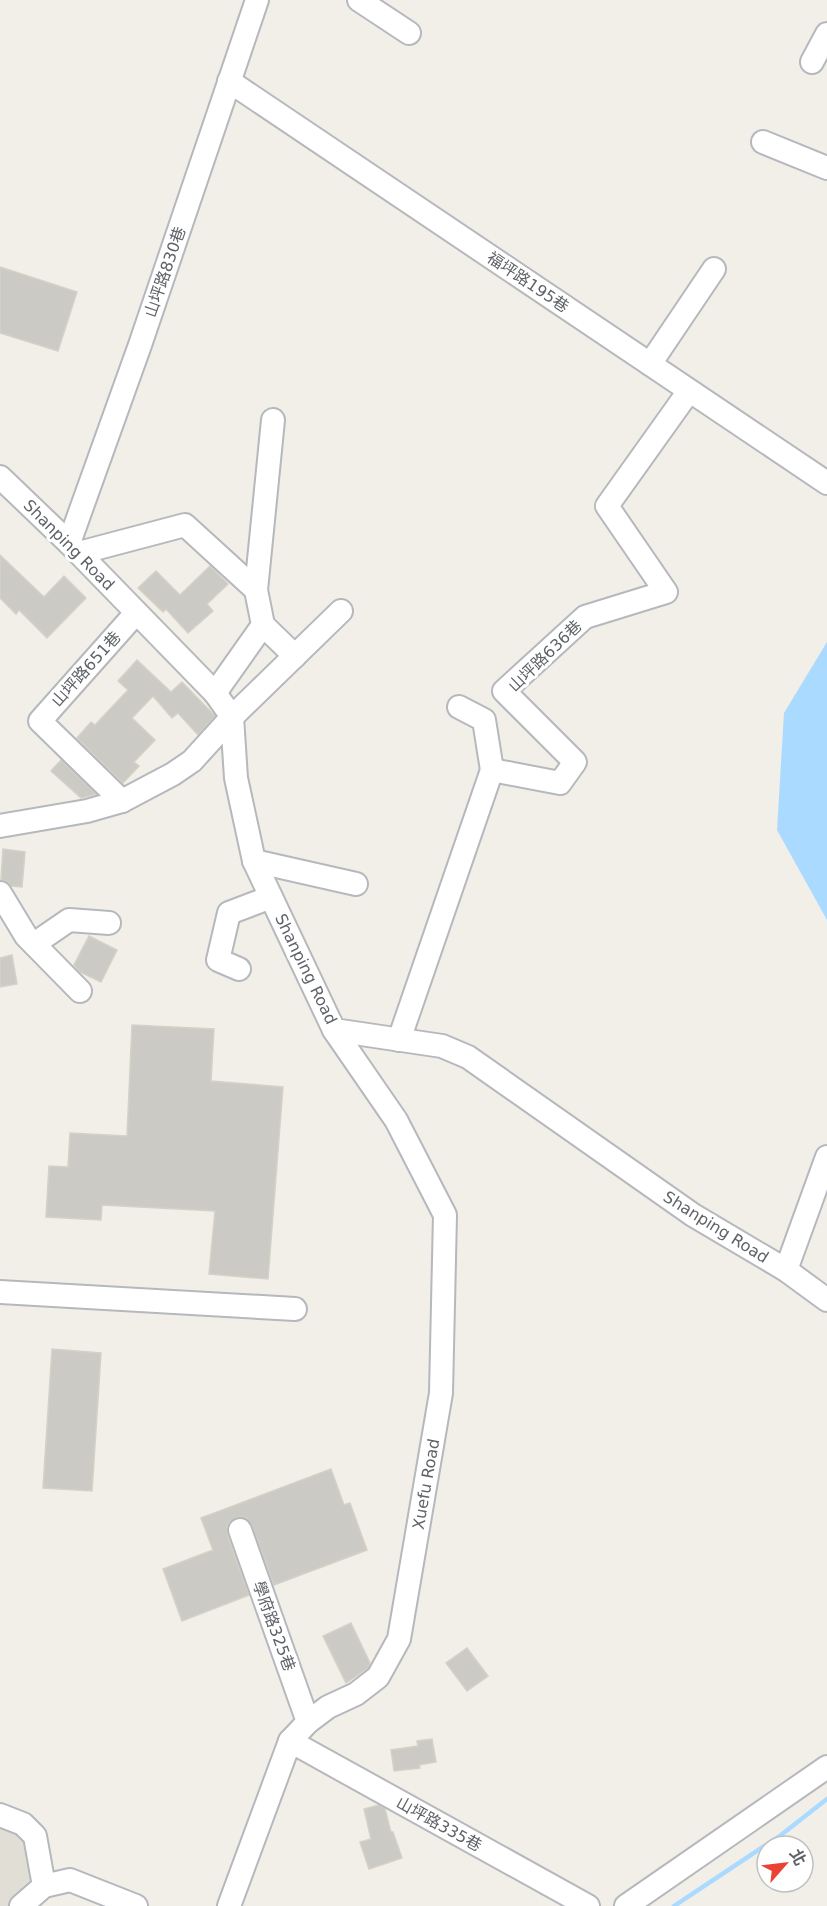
<svg xmlns="http://www.w3.org/2000/svg" width="827" height="1906" font-family="'DejaVu Sans','Noto Sans TC',sans-serif">
	<style>
		.education { fill: #e1ded6 }
		.water { fill: #aadaff }
		.lines { fill: none; stroke-linecap: round; stroke-linejoin: round }
		.stream { stroke: #aadaff; stroke-width: 4.5 }
		.building { fill: #cccac5; stroke: #d6d1c6; stroke-width: 1.5 }
		.minor-casing { stroke: #b5b8bc; stroke-width: 26 }
		.minor { stroke: #fff; stroke-width: 22 }
		.labels { text-anchor: middle; dominant-baseline: central; stroke-width: 6; stroke-linejoin: round; paint-order: stroke }
		.street-label { font-size: 16px; fill: #5f6368; stroke: #fff }
	</style>
	<rect width="100%" height="100%" fill="#f1efe8"/>
	<polygon class="education" points="0,1826 22,1835 35,1858 31,1890 12,1906 0,1906"/>
	<polygon class="water" points="827,642 827,920 777,830 784,713"/>
	<g class="lines">
		<polyline class="stream" points="674,1906 781,1835 827,1799"/>
	</g>
	<g class="building">
		<polygon points="0,267 77,292 58,351 0,333"/>
		<polygon points="0,555 44,597 64,576 86,598 47,638 19,610 16,614 0,598"/>
		<polygon points="210,566 228,584 207,604 213,611 188,633 166,609 163,612 138,588 156,571 180,595"/>
		<polygon points="137,660 171,692 182,682 215,716 198,735 178,713 172,718 153,696 132,718 155,740 134,762 139,766 123,783 77,738 91,722 95,725 128,690 118,681"/>
		<polygon points="61,760 96,794 81,798 51,771"/>
		<polygon points="3,849 25,852 22,887 11,886 7,882 1,880"/>
		<polygon points="89,936 117,950 101,982 80,972 74,965"/>
		<polygon points="12,955 17,984 0,987 0,958"/>
		<polygon points="132,1025 214,1029 211,1081 283,1087 268,1279 209,1274 215,1211 102,1205 101,1220 46,1217 49,1166 68,1167 70,1133 127,1136"/>
		<polygon points="52,1349 101,1353 92,1491 43,1488"/>
		<polygon points="331,1469 344,1505 350,1503 367,1550 274,1585 252,1525 248,1519 243,1517 235,1518 229,1522 227,1527 227,1534 249,1595 182,1621 163,1569 213,1550 201,1518"/>
		<polygon points="351,1623 370,1663 368,1668 346,1683 323,1636"/>
		<polygon points="467,1648 488,1676 467,1691 446,1663"/>
		<polygon points="432,1739 436,1762 419,1765 420,1768 394,1771 391,1750 418,1746 417,1741"/>
		<polygon points="379,1805 385,1809 391,1832 393,1832 402,1858 369,1869 360,1842 371,1839 364,1809"/>
	</g>
	<g class="lines">
		<g class="minor-casing">
			<g id="minor">
				<polyline points="359,0 409,33"/>
				<polyline points="812,62 827,34"/>
				<polyline points="229,81 827,483"/>
				<polyline points="763,142 827,168"/>
				<polyline points="650,364 714,269"/>
				<polyline points="0,477 69,543 215,693 232,717 236,778 254,861 334,1030 442,1046 468,1057 693,1215 786,1270 827,1300"/>
				<polyline points="69,543 140,345 257,0"/>
				<polyline points="79,553 185,525 256,590 263,625 215,693"/>
				<polyline points="256,590 273,420"/>
				<polyline points="263,625 295,656"/>
				<polyline points="459,707 484,720 492,770"/>
				<polyline points="122,801 40,721 136,613"/>
				<polyline points="0,826 87,811 122,801 173,774 192,761 232,717 341,611"/>
				<polyline points="254,861 356,884"/>
				<polyline points="0,893 26,936 80,991"/>
				<polyline points="34,944 69,920 109,923"/>
				<polyline points="239,969 218,960 229,913 271,897"/>
				<polyline points="399,1040 492,770 560,783 575,762 504,691 585,617 666,592 607,506 689,391"/>
				<polyline points="786,1270 827,1157"/>
				<polyline points="0,1292 295,1309"/>
				<polyline points="240,1530 308,1722"/>
				<polyline points="290,1741 588,1906"/>
				<polyline points="0,1815 23,1824 35,1836 44,1886"/>
				<polyline points="21,1906 44,1886 70,1880 136,1906"/>
				<polyline points="229,1906 290,1741 308,1722 328,1707 356,1694 378,1677 399,1639 441,1393 445,1215 396,1120 334,1030"/>
				<polyline points="626,1906 827,1767"/>
			</g>
		</g>
		<use href="#minor" class="minor"/>
	</g>
	<g class="labels">
		<g class="street-label">
			<text transform="translate(165 272) rotate(-71)">山坪路830巷</text>
			<text transform="translate(528 282) rotate(34)">福坪路195巷</text>
			<text transform="translate(69 545) rotate(45)">Shanping Road</text>
			<text transform="translate(545 656) rotate(-44)">山坪路636巷</text>
			<text transform="translate(86 669) rotate(-48)">山坪路651巷</text>
			<text transform="translate(306 969) rotate(64)">Shanping Road</text>
			<text transform="translate(716 1227) rotate(32)">Shanping Road</text>
			<text transform="translate(426 1484) rotate(-80)">Xuefu Road</text>
			<text transform="translate(274 1626) rotate(70)">學府路325巷</text>
			<text transform="translate(439 1824) rotate(29)">山坪路335巷</text>
		</g>
	</g>
	<g transform="translate(785 1864) rotate(62)"><circle r="28" fill="#ffffff" stroke="#bfc1c3" stroke-width="1.5"/>
	<path d="M0-4.5L10 22L0 15L-10 22Z" fill="#ea4335"/>
	<text y="-9" font-size="16" font-weight="bold" text-anchor="middle" fill="#5f6368">北</text>
	</g>
</svg>
